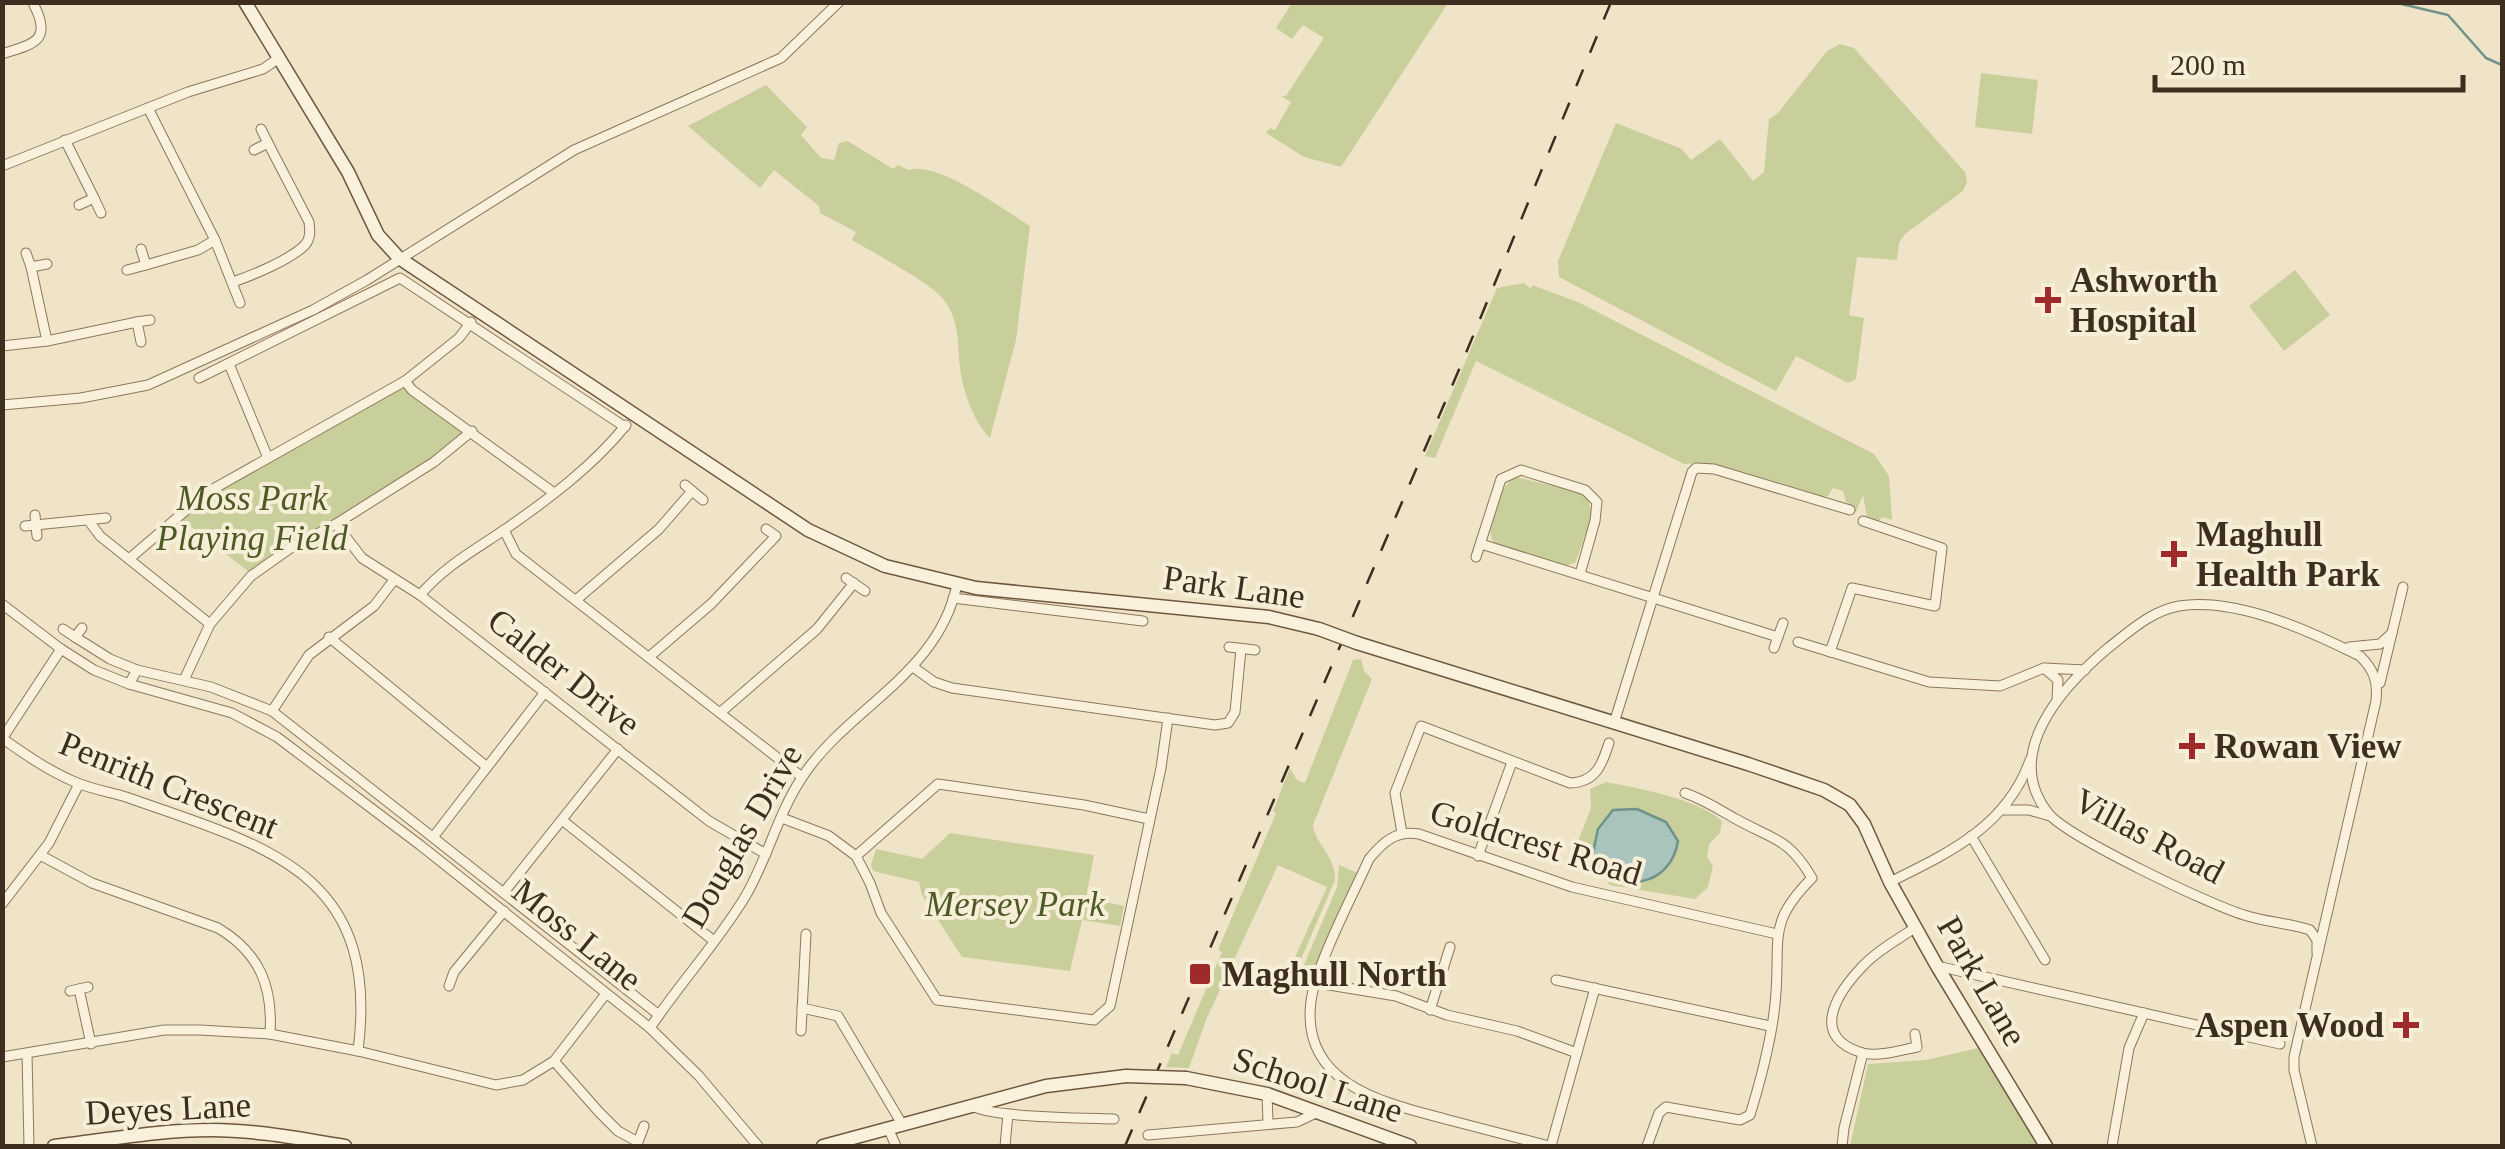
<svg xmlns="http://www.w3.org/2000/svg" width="2505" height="1149" font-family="'Times New Roman',serif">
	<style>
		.green { fill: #c9cf9b }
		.water { fill: #a9c4bc; stroke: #6f938a; stroke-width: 2.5 }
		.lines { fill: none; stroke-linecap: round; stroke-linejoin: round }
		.stream { stroke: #6f938a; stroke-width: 2.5 }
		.street-casing { stroke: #8d765c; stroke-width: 11 }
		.secondary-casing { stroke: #6f573f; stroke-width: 15 }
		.street { stroke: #faf1dc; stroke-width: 9 }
		.secondary { stroke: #faf1dc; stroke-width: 12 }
		.rail { stroke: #3d2e20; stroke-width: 2.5; stroke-dasharray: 18 18; stroke-linecap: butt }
		.secondary-bridge-casing { stroke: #6f573f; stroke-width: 15; stroke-linecap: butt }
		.secondary-bridge { stroke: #faf1dc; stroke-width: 12 }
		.poi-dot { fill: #9e2a2b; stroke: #f7eed8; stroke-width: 4 }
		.labels { text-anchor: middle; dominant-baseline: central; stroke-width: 8; stroke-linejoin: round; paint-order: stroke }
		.poi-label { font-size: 35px; font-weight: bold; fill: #3d2e20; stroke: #f7eed8; text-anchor: start }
		.park-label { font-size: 35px; font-style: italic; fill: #4d5a26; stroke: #f7eed8 }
		.street-label { font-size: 35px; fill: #3d2e20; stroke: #f7eed8 }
	</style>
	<rect width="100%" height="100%" fill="#f0e4c8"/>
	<g class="green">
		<polygon points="1292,3 1448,3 1341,167 1304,157 1266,133 1270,128 1275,130 1291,102 1281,96 1286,96 1324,38 1303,25 1292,39 1276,28"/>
		<polygon points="1840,44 1854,48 1965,172 1967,182 1963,191 1905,234 1899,243 1897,260 1857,257 1849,315 1864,318 1856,379 1848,383 1796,356 1776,391 1559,277 1558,261 1616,123 1682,149 1691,160 1720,139 1753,181 1764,172 1769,119 1778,113 1827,51"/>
		<polygon points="1981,73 2038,80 2032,134 1975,127"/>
		<path d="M766 85 807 127 801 135 821 158 834 160 839 143 848 141 893 169 898 165 909 170C937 160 1004 210 1030 226L1016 340 990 438C974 423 962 389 960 367 957 342 960 322 944 300 933 284 872 252 852 240L856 232 820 213 819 206 774 170 760 188 688 126Z"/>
		<polygon points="2295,270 2330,315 2284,351 2249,306"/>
		<polygon points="1524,283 1531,289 1532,285 1578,302 1874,454 1889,476 1892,520 1882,517 1878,522 1867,518 1863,495 1856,512 1851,511 1853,506 1846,502 1843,491 1833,488 1828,496 1819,498 1703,463 1684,464 1476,361 1435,458 1425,456 1497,288"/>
		<polygon points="403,384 467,432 431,460 249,572 179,517 207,494"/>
		<path d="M1516 477 1579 492 1589 501 1592 518 1575 563 1564 566 1495 544C1481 527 1499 485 1516 477Z"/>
		<path d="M1361 659 1364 671 1372 679 1313 825C1316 846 1336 856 1335 880L1296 971 1290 968 1327 887 1278 865 1206 1020 1189 1068 1166 1067 1172 1053 1178 1055 1222 952 1218 950 1276 813 1273 811 1290 768 1297 780 1305 783 1353 660Z"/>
		<path d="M1606 782C1638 788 1698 799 1722 821L1720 833 1709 844 1707 857 1713 866 1708 887 1695 899 1610 885 1602 875 1636 882 1598 829 1591 862 1580 865 1579 839 1591 808 1590 789Z"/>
		<polygon points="950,833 1094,855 1086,898 1124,906 1120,926 1082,920 1070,971 962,957 922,895 919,882 873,871 871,865 876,849 922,859"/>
		<polygon points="1339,865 1358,873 1317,965 1311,971 1301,972 1337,887"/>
		<polygon points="1978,1048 2038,1146 1850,1146 1868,1064 1926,1060"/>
	</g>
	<path class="water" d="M1637 809 1666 822 1678 841C1671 887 1618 895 1591 862L1598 829 1613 810Z"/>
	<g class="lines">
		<polyline class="stream" points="2393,2 2448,15 2486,58 2502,65"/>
		<g class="street-casing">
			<g id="street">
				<path d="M2 54C32 44 53 42 34 5"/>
				<polyline points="148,108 215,240 240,303"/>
				<polyline points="65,140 94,198"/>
				<polyline points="254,150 268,143 261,129"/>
				<polyline points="2,166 188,92 263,69 279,58"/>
				<polyline points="79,205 94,198 101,213"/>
				<polyline points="26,253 31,267 47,264"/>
				<polyline points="146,265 198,250 215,240"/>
				<polyline points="31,267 47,341"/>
				<polyline points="127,270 146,265 141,249"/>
				<path d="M233 282C253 275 290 260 305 245 311 238 310 230 309 222L268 143"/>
				<polyline points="141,342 137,322 150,320"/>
				<polyline points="2,346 47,341 137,322"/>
				<polyline points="229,364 268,458"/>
				<polyline points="199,378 400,278 625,427"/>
				<polyline points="405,381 412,390 554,493"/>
				<polyline points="2,405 81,398 148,385 313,310 367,280 574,150 781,58 839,2"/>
				<polyline points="685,485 703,500"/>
				<polyline points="35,515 37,536"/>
				<polyline points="88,520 100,536 210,624"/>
				<polyline points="336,524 362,558 420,595 709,821 766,854"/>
				<polyline points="25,526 106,518"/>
				<polyline points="504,530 516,554 802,777"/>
				<polyline points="1481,544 1778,637"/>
				<polyline points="1476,557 1501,479 1521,470 1585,490 1597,502 1595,521 1580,574"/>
				<polyline points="129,559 206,493 405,381 459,338 471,322"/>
				<polyline points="846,578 865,591"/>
				<path d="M420 595C446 565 475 550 507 528 550 498 593 466 626 425"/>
				<polyline points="953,598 1143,621"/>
				<polyline points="576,600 659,529 692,491"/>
				<polyline points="2,604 61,649 94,670 129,684 232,713 277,737 420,845 650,1028 699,1076 758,1146"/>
				<polyline points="63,629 75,637 82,628"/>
				<polyline points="2392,633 2403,587"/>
				<polyline points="75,637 110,659 137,670"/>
				<polyline points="329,637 487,767"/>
				<polyline points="1798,642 1929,682 2000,686 2044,668"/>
				<polyline points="1229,647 1255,650"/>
				<polyline points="2349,647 2380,644 2392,633 2380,683"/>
				<polyline points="1774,648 1783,623"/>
				<polyline points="1830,652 1852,588 1935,606 1942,548 1863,521"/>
				<polyline points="649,657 711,604 776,536 766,529"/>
				<polyline points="913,667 934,682 952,688 1215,725 1228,723 1235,712 1241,649"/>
				<polyline points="184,680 210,624 251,576 292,547 336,524 434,462 472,431"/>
				<polyline points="129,684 137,670 211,687 272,711 659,1015"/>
				<polyline points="2057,699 2058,680 2044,668 2085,670"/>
				<polyline points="272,711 309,655 374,606 394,580"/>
				<polyline points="721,712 817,629 854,583"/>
				<polyline points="1614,723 1692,472 1696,468 1714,469 1850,510"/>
				<polyline points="2,739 61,649"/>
				<path d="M3 739C26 755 49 771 75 782 91 789 109 792 126 797 265 846 381 871 358 1051"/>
				<polyline points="2004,810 2029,810 2050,816"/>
				<polyline points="782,818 829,836 856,856 870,883 881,913 937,1000 1094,1020 1110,1006 1161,768 1168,718"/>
				<polyline points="562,820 714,941"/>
				<path d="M1402 833 1395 793 1421 726 1570 783C1596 782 1602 765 1609 743"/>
				<polyline points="434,836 545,692"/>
				<polyline points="1971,836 2045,960"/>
				<path d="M40 855 92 883 218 928C260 953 273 987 270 1034"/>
				<polyline points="856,856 938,784 1084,805 1149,819"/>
				<polyline points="1478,856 1512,762"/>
				<path d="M1890 882C1949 853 2007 826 2030 760"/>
				<polyline points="505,891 618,749"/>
				<polyline points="2,904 49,843 79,784"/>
				<polyline points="1937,966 2280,1044"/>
				<polyline points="1556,980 1770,1026"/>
				<polyline points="1317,983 1396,996 1447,1015 1517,1031 1577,1053"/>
				<polyline points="449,986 454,972 504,911"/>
				<polyline points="79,989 91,1044"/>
				<polyline points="70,991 88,987"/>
				<polyline points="802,1008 838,1016 902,1124"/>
				<polyline points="1430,1010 1450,947"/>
				<path d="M650 1028C680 983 717 943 745 897 767 860 777 816 801 779 845 709 939 675 957 584"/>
				<polyline points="801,1031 806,934"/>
				<path d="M1915 1034 1917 1047C1901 1050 1879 1057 1863 1053 1810 1038 1835 996 1860 969 1875 952 1897 940 1916 927"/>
				<polyline points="27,1054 29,1146"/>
				<polyline points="2,1057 164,1030 200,1030 270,1034 358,1051 496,1085 523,1080 554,1061 605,995"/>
				<polyline points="554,1061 599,1112 618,1131 638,1142 644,1126"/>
				<polyline points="1267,1094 1268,1122"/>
				<path d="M971 1105C987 1118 1087 1118 1114 1119"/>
				<polyline points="888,1128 896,1146"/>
				<polyline points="1148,1135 1297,1122 1318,1112"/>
				<polyline points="1005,1146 1008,1114"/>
				<path d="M1549 1146C1514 1137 1480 1128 1445 1119 1385 1103 1300 1085 1311 1001 1316 965 1353 895 1369 859 1383 842 1396 830 1419 834L1572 887 1777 934"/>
				<polyline points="1551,1146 1595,988"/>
				<path d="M1647 1146 1659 1113 1666 1107 1740 1120 1750 1115C1761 1079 1774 1030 1776 992 1780 937 1768 922 1812 878 1788 837 1773 840 1736 819 1718 809 1705 800 1685 793"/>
				<polyline points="1842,1146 1844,1128 1863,1053"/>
				<polyline points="2112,1146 2129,1048 2144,1013"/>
				<path d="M2312 1146 2294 1070V1057L2376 701C2378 681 2374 670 2360 656 2310 631 2236 597 2179 606 2151 611 2130 631 2108 648 2063 686 2000 754 2049 814 2068 837 2210 905 2244 915 2265 922 2289 923 2310 930L2317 940V953"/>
			</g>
		</g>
		<g class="secondary-casing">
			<g id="secondary">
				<polyline points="245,2 348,172 378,235 399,258 808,530 885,566 976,588 1269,617 1319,629"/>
				<polyline points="1357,643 1748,764 1824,790 1850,805 1864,824 1890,882 1937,966 2046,1146"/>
				<polyline points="1186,1078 1267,1094 1410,1146"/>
				<path d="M54 1146C106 1140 159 1130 211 1130 257 1130 301 1139 345 1146"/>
				<polyline points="823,1146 1046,1086 1126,1076"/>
			</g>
		</g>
		<use href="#street" class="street"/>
		<use href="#secondary" class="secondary"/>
		<polyline class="rail" points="1125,1146 1461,365 1611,2"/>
		<g class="secondary-bridge-casing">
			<g id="secondary-bridge">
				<polyline points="1319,629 1357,643"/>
				<polyline points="1126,1076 1186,1078"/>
			</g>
		</g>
		<use href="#secondary-bridge" class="secondary-bridge"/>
	</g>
	<g class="poi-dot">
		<path d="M2043 285h10v10h10v10h-10v10h-10v-10h-10v-10h10z"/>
		<path d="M2169 539h10v10h10v10h-10v10h-10v-10h-10v-10h10z"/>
		<path d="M2187 731h10v10h10v10h-10v10h-10v-10h-10v-10h10z"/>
		<rect x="1188" y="962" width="24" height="24" rx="5"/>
		<path d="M2401 1010h10v10h10v10h-10v10h-10v-10h-10v-10h10z"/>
	</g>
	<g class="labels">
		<g class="poi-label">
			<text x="2070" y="280">Ashworth<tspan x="2070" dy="40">Hospital</tspan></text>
			<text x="2196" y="534">Maghull<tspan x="2196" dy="40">Health Park</tspan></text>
			<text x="2214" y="746">Rowan View</text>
			<text x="1222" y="974">Maghull North</text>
			<text x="2384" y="1025" text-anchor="end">Aspen Wood</text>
		</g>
		<g class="park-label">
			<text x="252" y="498">Moss Park<tspan x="252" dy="40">Playing Field</tspan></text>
			<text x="1015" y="904">Mersey Park</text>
		</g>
		<g class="street-label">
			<text transform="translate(1234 587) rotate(8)">Park Lane</text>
			<text transform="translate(564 672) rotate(38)">Calder Drive</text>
			<text transform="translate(169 785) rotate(22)">Penrith Crescent</text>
			<text transform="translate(742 836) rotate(-60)">Douglas Drive</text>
			<text transform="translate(2149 836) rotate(28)">Villas Road</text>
			<text transform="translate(1536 843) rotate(17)">Goldcrest Road</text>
			<text transform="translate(577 935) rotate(39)">Moss Lane</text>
			<text transform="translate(1982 981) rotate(60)">Park Lane</text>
			<text transform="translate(1318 1085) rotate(18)">School Lane</text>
			<text transform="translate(168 1109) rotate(-3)">Deyes Lane</text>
		</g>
	</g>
	<rect width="2505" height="1149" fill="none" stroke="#3d2e20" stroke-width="10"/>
	<path d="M2155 75v15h308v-15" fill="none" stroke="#3d2e20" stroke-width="5"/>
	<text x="2170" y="75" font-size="30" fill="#3d2e20" stroke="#f7eed8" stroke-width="8" paint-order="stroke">200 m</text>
</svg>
